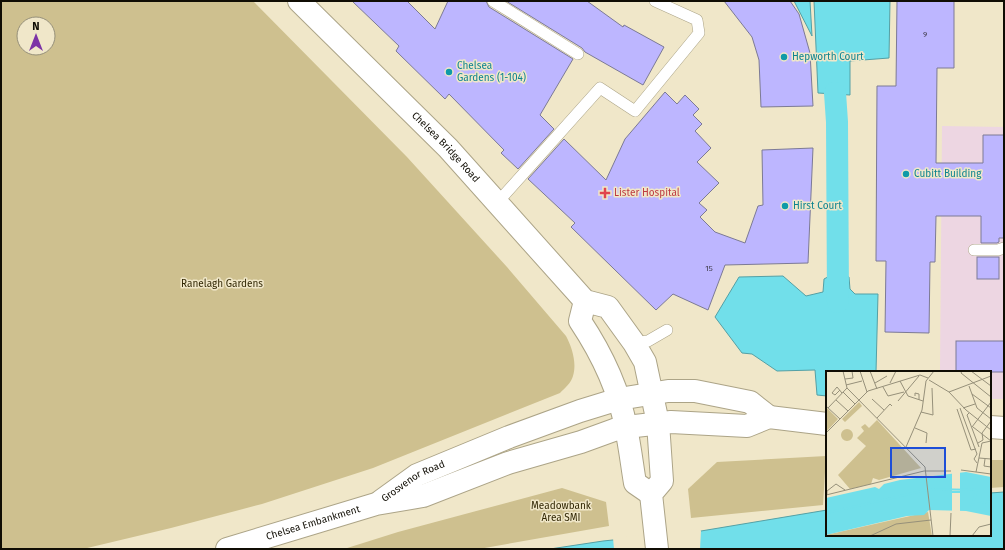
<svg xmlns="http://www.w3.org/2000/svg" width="1005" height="550" font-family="'Fira Sans',sans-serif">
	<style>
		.industrial { fill: #edd6e2 }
		.green { fill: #cec08f; fill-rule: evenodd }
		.water { fill: #71dfea; stroke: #54a0a5 }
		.pier { fill: #f0e7c9 }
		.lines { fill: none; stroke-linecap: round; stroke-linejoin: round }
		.canal { stroke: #71dfea; stroke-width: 22 }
		.building { fill: #bdb6ff; stroke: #7c7a95 }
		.lane-casing { stroke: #aca487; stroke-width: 12 }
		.primary-casing { stroke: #aca487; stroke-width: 24 }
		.highway-casing { stroke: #aca487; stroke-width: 24 }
		.lane { stroke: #fff; stroke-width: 11 }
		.primary { stroke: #fff; stroke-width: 22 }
		.highway { stroke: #fff; stroke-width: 22 }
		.culture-dot { fill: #0f9aa8; stroke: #f0e7c9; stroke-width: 1.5 }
		.health-dot { fill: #e0444e; stroke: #f0e7c9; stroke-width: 1.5 }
		.labels { text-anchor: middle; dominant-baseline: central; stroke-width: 3; stroke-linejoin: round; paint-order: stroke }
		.number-label { font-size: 8px; fill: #3b3743 }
		.culture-label { font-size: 10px; fill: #0d838f; stroke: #f0e7c9; text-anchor: start }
		.street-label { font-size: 10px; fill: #100d04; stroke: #f0e7c9 }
		.health-label { font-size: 10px; fill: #be3a42; stroke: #f0e7c9; text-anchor: start }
		.park-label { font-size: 10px; fill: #322805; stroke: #f0e7c9 }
		.inset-river { fill: none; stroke: #71dfea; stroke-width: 2 }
		.inset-road { fill: none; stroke: #96907a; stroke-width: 1 }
		.view { fill: #1d4ed8; fill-opacity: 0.15; stroke: #1d4ed8; stroke-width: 2 }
		.inset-edge { fill: none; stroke: #100d04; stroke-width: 2 }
	</style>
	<rect width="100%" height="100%" fill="#f0e7c9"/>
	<polygon class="industrial" points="942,126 1004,127 1004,399 990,399 990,372 940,372"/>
	<g class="green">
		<path d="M1 1H253L407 157 507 267 566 336C572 347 577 363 573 376 571 383 565 388 560 393L373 468 262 504 171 528 83 549H1ZM24 24H48V48H24Z"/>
		<polygon points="826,456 823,505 691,518 688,489 717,462"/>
		<polygon points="990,460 1004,460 1004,487 990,488"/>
		<polygon points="562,488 606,502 609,526 479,549 344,549 398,532"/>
	</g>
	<g class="water">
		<polygon points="794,1 810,1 812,36"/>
		<polygon points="814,1 890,1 889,58 850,61 850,95 818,93"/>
		<polygon points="837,272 849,277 850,289 855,294 878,294 876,372 827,372 827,396 817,395 815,370 777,371 752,354 742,353 715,317 739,277 783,276 806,296 823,292 824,279"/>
		<polygon points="1004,492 1004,549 550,549 603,541 701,531 827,510 827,535 990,535 990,493"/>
	</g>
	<polygon class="pier" points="700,529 701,531 700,549 614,549 613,538"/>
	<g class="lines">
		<polyline class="canal" points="835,93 837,122 838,302"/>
	</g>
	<g class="building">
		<polygon points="352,1 407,1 435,29 448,1 486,1 489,7 573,59 540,115 554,129 518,169 501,153 504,150 449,94 445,99 396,51 399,46"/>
		<polygon points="506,1 587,1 623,27 624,25 664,47 643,85 585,52 582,48"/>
		<polygon points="724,1 790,1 799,14 810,53 813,106 761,107 759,60 752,37"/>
		<polygon points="897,1 954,1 954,68 937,68 936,163 983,163 983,135 1004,135 1004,238 999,238 999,242 997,243 981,243 981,216 936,216 935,262 930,262 929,333 885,332 886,261 876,261 877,86 896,86"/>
		<polygon points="665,92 677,104 685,95 699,109 693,115 702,124 695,131 711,148 697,162 719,183 699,203 707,210 700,217 715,232 745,243 758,206 763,205 762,150 813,148 808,263 725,265 708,310 673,294 656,310 571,227 575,223 528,179 564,139 606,180 625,139"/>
		<rect x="977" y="257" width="22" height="22"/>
		<rect x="956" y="341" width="48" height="31"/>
	</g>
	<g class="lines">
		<g class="lane-casing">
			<g id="lane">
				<polyline points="493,1 578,54"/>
				<polyline points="497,203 600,88 635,111 699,33 697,20 655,1"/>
				<polyline points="974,250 998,250 1004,248"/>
				<polyline points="634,343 648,341 667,330"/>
			</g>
		</g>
		<g class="primary-casing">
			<g id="primary">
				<path id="s1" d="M299 1 448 148 585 301 608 307 634 343 645 362 658 423 662 481 651 494 657 549"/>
				<path d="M585 301 580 321C602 354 619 390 626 428 630 447 632 465 635 483L651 494"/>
			</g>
		</g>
		<g class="highway-casing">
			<g id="highway">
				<polyline points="990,427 1004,428"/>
				<path id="s2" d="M381 501 417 475 509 437 580 411 619 399 668 391H695L750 402 769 417"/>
				<path id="s3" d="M227 549 376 504 423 496 508 463 581 442 614 430 626 427 671 422 747 426 769 417 827 424"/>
			</g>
		</g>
		<use href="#lane" class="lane"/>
		<use href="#primary" class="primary"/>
		<use href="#highway" class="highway"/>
	</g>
	<g class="culture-dot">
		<circle cx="784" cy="57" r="4"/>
		<circle cx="449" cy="72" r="4"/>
		<circle cx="906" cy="174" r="4"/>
		<circle cx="785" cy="206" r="4"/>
	</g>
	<path class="health-dot" d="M603 187h4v4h4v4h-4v4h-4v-4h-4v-4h4z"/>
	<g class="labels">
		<g class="number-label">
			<text x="925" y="34">9</text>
			<text x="709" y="268">15</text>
		</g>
		<g class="culture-label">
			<text x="792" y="57">Hepworth Court</text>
			<text x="457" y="66">Chelsea<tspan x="457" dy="12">Gardens (1-104)</tspan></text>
			<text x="914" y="174">Cubitt Building</text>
			<text x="793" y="206">Hirst Court</text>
		</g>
		<g class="street-label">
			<text stroke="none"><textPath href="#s1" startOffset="207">Chelsea Bridge Road</textPath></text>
			<text stroke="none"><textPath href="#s2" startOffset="38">Grosvenor Road</textPath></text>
			<text stroke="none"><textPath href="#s3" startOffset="90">Chelsea Embankment</textPath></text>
		</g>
		<g class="health-label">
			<text x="614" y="193">Lister Hospital</text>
		</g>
		<g class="park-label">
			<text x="222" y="284">Ranelagh Gardens</text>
			<text x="561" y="506">Meadowbank<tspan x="561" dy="12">Area SMI</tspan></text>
		</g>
	</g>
	<g transform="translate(826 371)">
		<rect width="165" height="165" fill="#f0e7c9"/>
		<path d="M33 31 36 35 19 51 16 48ZM0 36 12 48 0 61ZM51 49 95 97 53 109 47 107 45 113 24 118 12 104 40 75 31 67 38 60 35 56 39 53 43 57ZM15 64a6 6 0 1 1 12 0a6 6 0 1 1-12 0ZM102 141 106 165H0V164Z" fill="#cec08f"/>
		<path d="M140 101 165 106V145L140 140 103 139 98 144 81 145 0 164V127L49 116 53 118 58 113 74 109Z" fill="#71dfea"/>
		<path d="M126 100H134V142H126Z" fill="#f0e7c9"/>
		<path class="inset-river" d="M104 118 151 119 146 134 165 130M122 121H137M149 134H165M0 142 101 119"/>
		<path class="inset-road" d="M17 0 21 17 99 96 107 165M34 0 41 21M44 0 51 18M136 0 135 2 165 26M145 0 165 15M19 8 27 7 26 0M103 9 123 21 165 5M74 10 82 25 97 30M49 12 61 5M64 12 70 0M20 14 36 10M143 15 151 37 165 48M57 16 62 25 78 21M14 19 9 24 6 22 11 16 16 22M17 21 29 33M123 21 140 39 165 59M146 23 165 37M89 25V22L93 23V29M46 28 58 39M10 29 22 40M72 30 93 5M0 35 14 48M2 37 21 17M134 37 151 83 148 88 151 92M137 37 149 33M131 38 145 79 150 78M95 41 107 44 106 17M143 42 141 44 153 76M51 47 64 33 66 35M146 56 165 31M147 56 165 70M89 57 101 62 100 72M0 62 42 20 94 4 102 7M152 72 157 69 156 62 165 50M80 76 96 39 100 10 108 0M153 87 165 88M159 88 158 95 165 96M135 99 165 103M150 101 156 72 165 70M0 124 98 100H125M1 124V120L10 113 19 119M44 165 70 153 105 149M124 165 125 142M146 165 153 156 165 153"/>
		<path class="view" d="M65 77H119V106H65Z"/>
		<rect width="165" height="165" class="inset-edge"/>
	</g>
	<rect width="1005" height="550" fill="none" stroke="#100d04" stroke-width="4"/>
	<g transform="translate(36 36)"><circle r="19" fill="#f0e7c9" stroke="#96907a"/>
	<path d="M0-3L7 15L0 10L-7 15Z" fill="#7c33a6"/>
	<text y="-6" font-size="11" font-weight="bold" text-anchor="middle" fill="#100d04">N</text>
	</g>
</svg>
